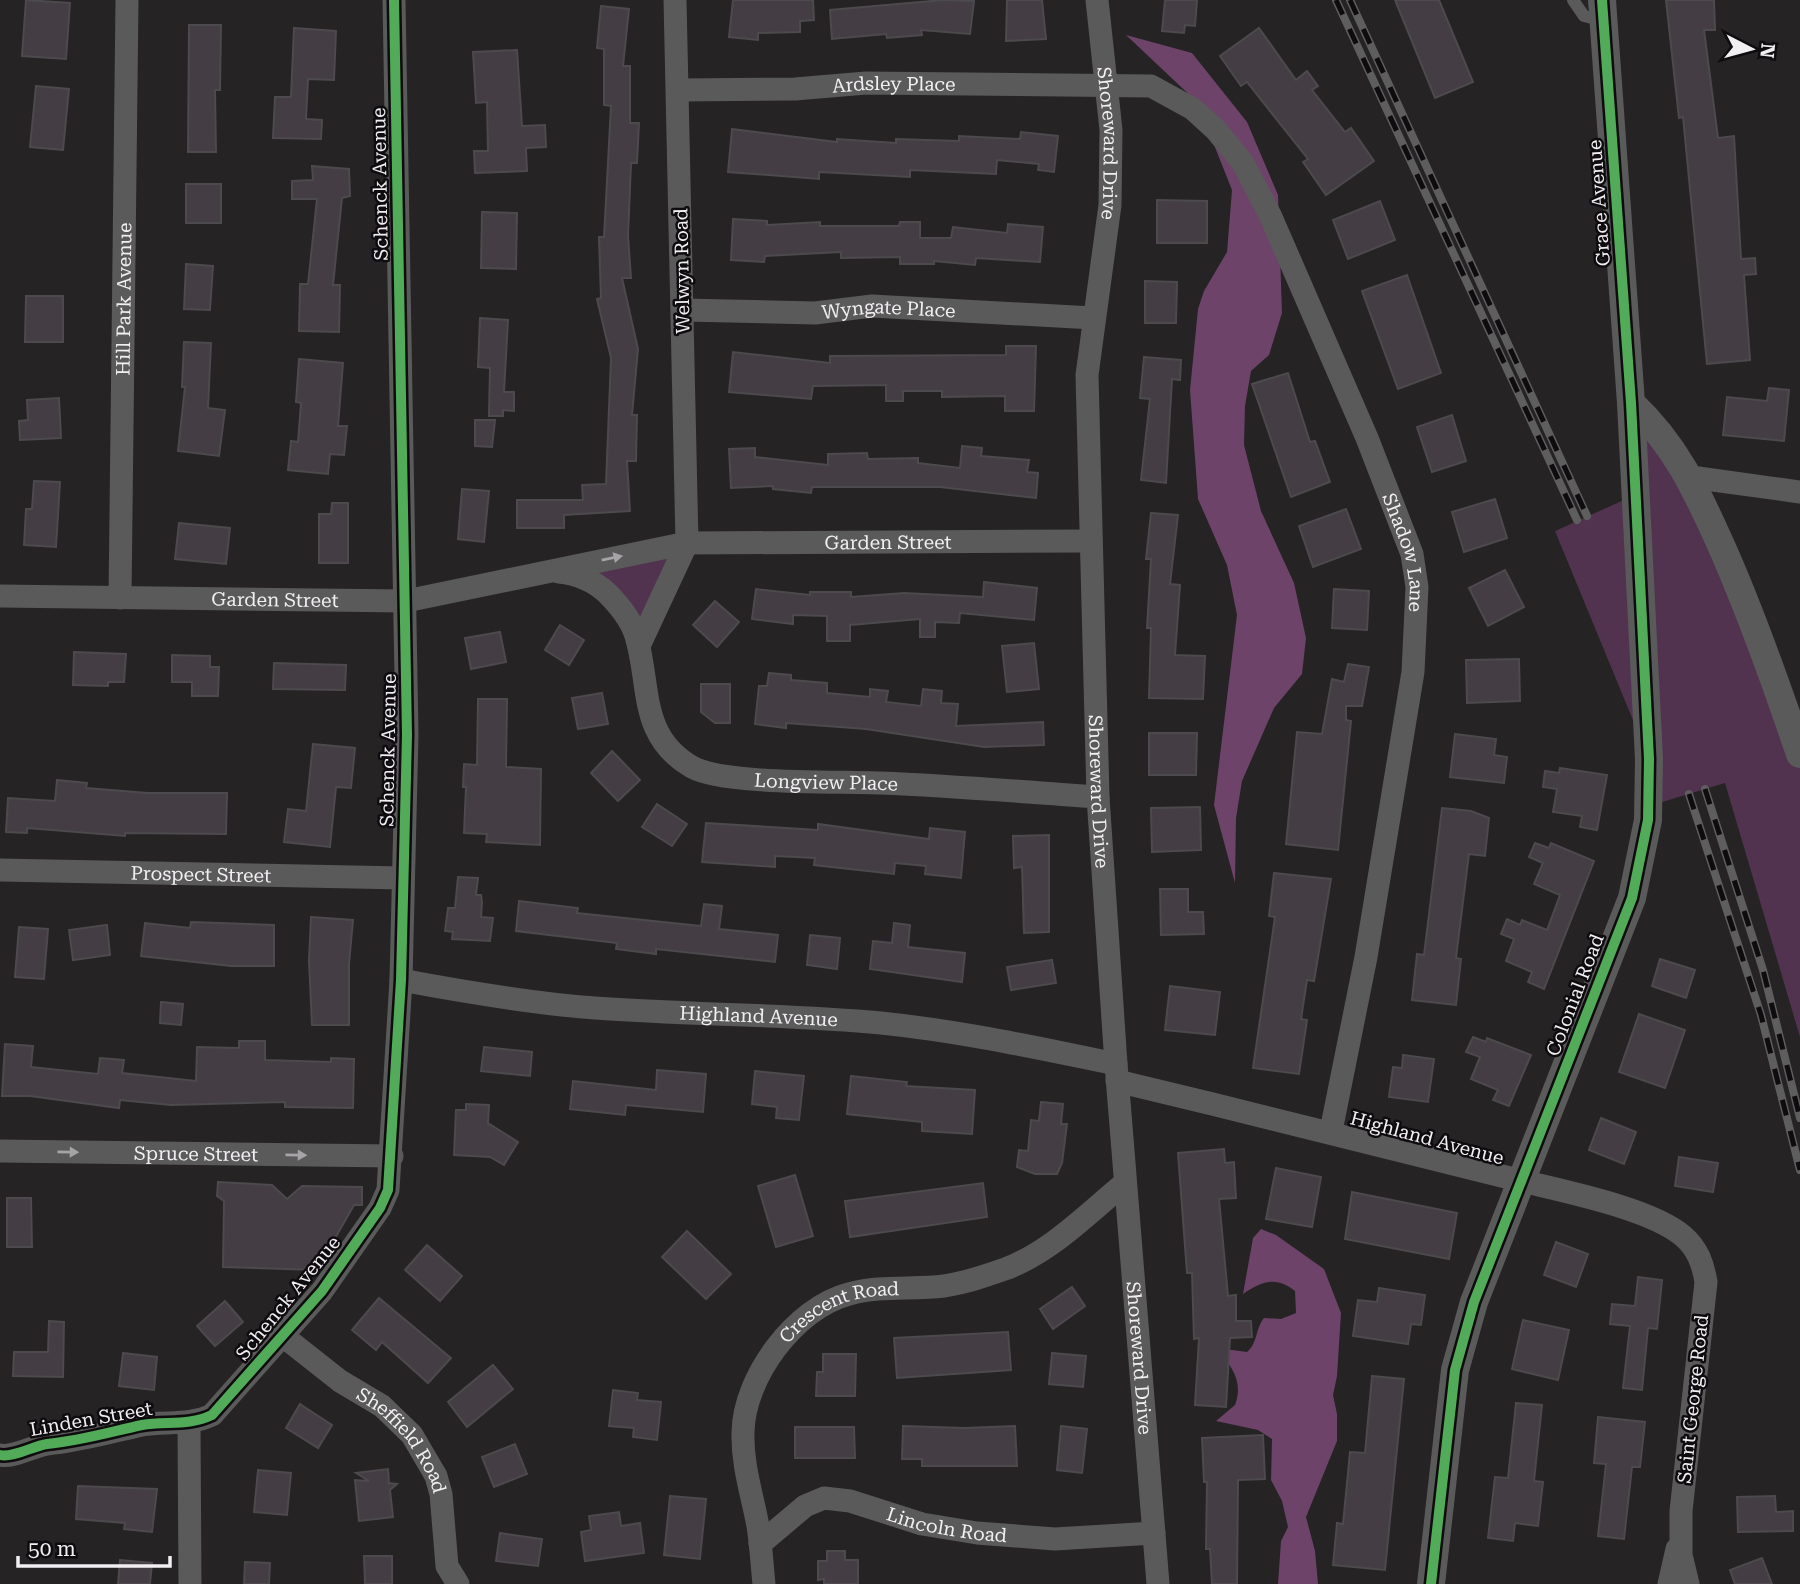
<svg xmlns="http://www.w3.org/2000/svg" width="1800" height="1584" font-family="'Roboto Serif',serif">
	<style>
		.green { fill: #51334f }
		.forest { fill: #6d4369 }
		.building { fill: #453d44; stroke: #4c4a4c; stroke-width: 2 }
		.lines { fill: none; stroke-linecap: round; stroke-linejoin: round }
		.service { stroke: #5a5a5a; stroke-width: 12 }
		.minor { stroke: #5a5a5a; stroke-width: 23 }
		.tertiary { stroke: #5a5a5a; stroke-width: 28 }
		.rail-casing { stroke: #5e5e5e; stroke-width: 8 }
		.rail { stroke: #0e0c0e; stroke-width: 5; stroke-dasharray: 16; stroke-linecap: butt }
		.cycleway-casing { stroke: #0e0c0e; stroke-width: 15 }
		.cycleway { stroke: #51ab58; stroke-width: 10 }
		.oneway { fill: #a6a4a6 }
		.labels { text-anchor: middle; dominant-baseline: central; stroke-width: 5; stroke-linejoin: round; paint-order: stroke }
		.street-label { font-size: 19px; fill: #f2eff2; stroke: #0e0c0e }
	</style>
	<rect width="100%" height="100%" fill="#252324"/>
	<g class="green">
		<polygon points="1649,420 1800,754 1800,1037 1725,783 1649,806 1649,759 1555,531 1635,495"/>
		<polygon points="687,543 639,646 578,575"/>
	</g>
	<g class="forest">
		<polygon points="1126,35 1192,53 1247,122 1278,195 1282,313 1269,355 1251,371 1245,406 1244,445 1261,511 1294,583 1306,638 1302,674 1274,708 1242,781 1236,818 1235,883 1214,805 1237,615 1227,565 1198,499 1190,390 1198,309 1204,291 1227,252 1232,190 1197,102"/>
		<path d="M1261 1229 1276 1235 1324 1269 1341 1313 1337 1376 1333 1395 1337 1414V1441L1306 1517 1315 1551 1318 1584H1278L1281 1541 1288 1527 1282 1501 1271 1480 1272 1439 1258 1430 1216 1421 1235 1405C1244 1381 1231 1366 1217 1348L1247 1352C1258 1343 1255 1329 1264 1318L1281 1319 1296 1313 1295 1291C1276 1276 1262 1281 1243 1294L1253 1238Z"/>
	</g>
	<g class="building">
		<polygon points="26,0 70,3 66,59 22,56"/>
		<polygon points="733,0 813,0 814,20 800,21 800,32 758,33 758,40 729,37"/>
		<polygon points="943,0 974,1 970,34 921,30 922,35 887,38 886,34 832,39 830,10"/>
		<polygon points="1007,0 1042,0 1046,39 1006,41"/>
		<polygon points="1165,0 1197,0 1195,26 1185,25 1184,33 1162,31"/>
		<polygon points="1395,0 1439,0 1473,82 1435,98"/>
		<polygon points="1666,0 1714,0 1715,30 1704,30 1718,138 1734,136 1741,259 1755,258 1756,274 1744,275 1750,360 1707,364 1683,117 1679,118"/>
		<polygon points="601,6 629,9 623,66 630,66 630,123 639,123 637,163 631,163 628,236 631,278 622,278 638,349 632,415 637,415 636,461 627,461 630,511 564,515 564,528 517,528 517,500 583,500 582,485 606,484 611,358 597,299 601,298 599,237 604,237 611,106 604,105 604,49 597,48"/>
		<polygon points="189,25 221,25 220,90 215,90 216,152 188,152"/>
		<polygon points="294,28 336,31 334,80 308,79 306,119 322,120 321,139 273,138 275,97 291,97"/>
		<polygon points="1259,28 1296,80 1307,71 1318,86 1312,90 1345,132 1351,128 1374,161 1326,195 1303,162 1308,159 1247,82 1241,86 1220,56"/>
		<polygon points="517,50 522,126 545,125 546,147 526,148 527,171 475,173 474,151 488,151 487,102 476,103 473,52"/>
		<polygon points="36,86 69,89 63,150 30,147"/>
		<polygon points="732,129 837,142 837,139 896,143 896,139 959,141 959,136 1020,139 1021,132 1058,136 1054,172 1038,170 1039,164 997,160 996,174 910,170 910,177 819,172 819,179 728,172"/>
		<polygon points="312,166 349,169 350,196 342,198 333,285 340,285 339,332 299,331 300,284 308,284 317,199 292,199 292,181 313,180"/>
		<rect x="186" y="184" width="35" height="39"/>
		<polygon points="1157,200 1207,201 1207,243 1157,243"/>
		<polygon points="1380,201 1395,240 1348,259 1333,220"/>
		<polygon points="482,212 517,213 516,269 481,268"/>
		<polygon points="733,219 767,221 767,225 820,222 820,226 899,226 900,222 920,222 920,238 951,238 953,227 1007,233 1008,224 1043,227 1040,262 976,258 975,265 934,261 934,264 900,264 900,257 841,258 841,252 765,256 764,262 731,260"/>
		<polygon points="186,264 213,266 210,310 184,309"/>
		<polygon points="1407,275 1441,373 1398,389 1362,291"/>
		<polygon points="1145,281 1177,282 1176,323 1145,323"/>
		<polygon points="26,296 63,296 63,342 25,342"/>
		<polygon points="480,318 508,320 504,392 514,392 514,411 503,410 503,416 489,416 490,368 478,367"/>
		<polygon points="184,342 211,343 208,408 225,410 219,456 178,451 185,387 182,387"/>
		<polygon points="1006,346 1036,346 1034,411 1005,411 1005,396 942,397 942,391 903,391 903,401 886,401 886,385 813,386 811,399 729,392 733,352 830,363 830,356 1006,355"/>
		<polygon points="1144,357 1181,360 1180,380 1172,379 1166,483 1141,480 1150,399 1140,398"/>
		<polygon points="299,359 343,363 338,426 347,426 344,455 330,454 328,474 288,470 291,441 298,442 301,403 296,402"/>
		<polygon points="1288,373 1310,442 1315,441 1330,482 1291,497 1252,384"/>
		<polygon points="1769,388 1789,390 1784,441 1723,435 1727,397 1767,401"/>
		<polygon points="59,398 61,438 20,440 19,421 28,420 27,400"/>
		<polygon points="1452,415 1466,461 1432,472 1417,427"/>
		<polygon points="475,420 495,420 492,447 475,446"/>
		<polygon points="962,446 982,448 981,456 1029,460 1027,472 1038,473 1036,498 940,487 812,487 811,493 773,489 773,486 731,488 729,449 755,448 755,457 828,465 828,454 867,453 868,459 918,458 918,463 960,468"/>
		<polygon points="34,481 60,482 56,547 24,545 26,509 32,509"/>
		<polygon points="462,489 489,491 484,542 458,539"/>
		<polygon points="1495,499 1507,538 1464,552 1452,512"/>
		<polygon points="332,503 348,503 348,563 319,563 319,514 331,514"/>
		<polygon points="1346,509 1361,549 1313,567 1299,526"/>
		<polygon points="1151,513 1178,515 1170,584 1180,585 1175,655 1205,656 1203,699 1149,698 1151,628 1147,628 1151,559 1146,559"/>
		<polygon points="179,523 230,528 226,564 175,559"/>
		<polygon points="1505,570 1524,607 1488,626 1469,588"/>
		<polygon points="984,582 1037,588 1034,620 960,613 959,623 935,622 935,637 920,637 920,619 850,625 850,641 827,641 827,616 793,615 793,624 752,619 756,589 810,595 810,592 851,592 851,597 904,593 983,597"/>
		<polygon points="1334,589 1369,591 1367,630 1332,628"/>
		<polygon points="715,601 739,622 717,647 693,625"/>
		<polygon points="560,625 584,640 569,665 545,650"/>
		<polygon points="500,632 506,662 471,669 465,638"/>
		<polygon points="1034,643 1039,689 1007,692 1002,646"/>
		<polygon points="74,652 126,654 124,682 108,682 108,686 73,685"/>
		<polygon points="172,655 210,656 210,667 219,667 218,696 192,696 192,682 172,682"/>
		<polygon points="1519,659 1520,701 1467,703 1466,660"/>
		<polygon points="274,663 346,665 345,690 273,689"/>
		<polygon points="1348,664 1369,667 1362,706 1346,706 1346,720 1351,721 1338,850 1286,844 1297,732 1322,734 1332,679 1344,682"/>
		<polygon points="769,673 791,675 791,680 827,683 827,693 870,697 870,689 888,691 886,702 921,706 923,689 942,691 941,703 958,704 956,726 1043,722 1044,745 984,747 866,729 786,723 786,728 755,724 759,686 767,686"/>
		<polygon points="701,684 730,684 730,723 715,723 701,712"/>
		<polygon points="602,693 608,724 578,729 572,698"/>
		<polygon points="478,699 507,699 506,767 541,769 540,845 486,842 487,834 464,833 466,787 463,787 464,764 477,765"/>
		<polygon points="1149,733 1197,733 1196,775 1149,775"/>
		<polygon points="1455,734 1496,739 1494,755 1507,757 1504,783 1450,777"/>
		<polygon points="313,744 355,748 351,788 336,787 330,847 284,842 288,809 306,811"/>
		<polygon points="612,751 640,780 618,801 591,773"/>
		<polygon points="1560,768 1607,775 1597,830 1580,827 1582,816 1553,812 1557,789 1543,787 1545,771 1559,773"/>
		<polygon points="57,780 87,783 86,788 148,793 227,793 226,834 125,833 125,836 27,828 27,833 6,832 8,798 55,801"/>
		<polygon points="657,804 687,824 672,846 642,827"/>
		<polygon points="1200,807 1201,850 1152,852 1151,808"/>
		<polygon points="1442,808 1471,811 1489,818 1485,856 1469,854 1456,958 1461,959 1456,1005 1412,1000 1417,954 1424,955"/>
		<polygon points="706,823 818,830 818,824 929,839 930,828 965,832 961,878 925,874 926,866 895,863 894,874 814,865 815,858 775,856 775,867 702,862"/>
		<polygon points="1049,835 1049,932 1024,933 1022,867 1014,868 1013,836"/>
		<polygon points="1535,843 1549,848 1551,843 1594,861 1544,989 1528,982 1532,972 1506,961 1514,939 1501,934 1507,919 1520,925 1522,920 1547,930 1560,895 1534,884 1543,863 1529,857"/>
		<polygon points="1274,873 1331,879 1314,981 1307,980 1301,1019 1307,1020 1299,1074 1253,1068 1275,917 1269,916"/>
		<polygon points="458,877 478,878 476,895 481,895 482,902 481,917 493,918 490,941 452,939 453,932 445,931 448,908 455,908"/>
		<polygon points="1160,889 1188,889 1188,912 1203,912 1204,934 1161,935"/>
		<polygon points="519,901 578,908 577,913 701,926 704,904 722,906 719,929 778,935 775,962 656,949 656,954 616,949 617,943 516,931"/>
		<polygon points="311,917 353,920 349,964 349,1025 312,1025 309,961"/>
		<polygon points="191,922 274,925 274,966 231,966 141,956 145,923 190,928"/>
		<polygon points="894,923 910,925 908,947 965,953 962,982 870,969 873,941 892,943"/>
		<polygon points="107,925 110,955 73,960 69,930"/>
		<polygon points="19,927 48,929 44,979 15,977"/>
		<polygon points="810,935 840,938 837,969 807,965"/>
		<polygon points="1660,959 1695,970 1686,998 1652,986"/>
		<polygon points="1052,960 1056,983 1011,990 1007,967"/>
		<polygon points="1170,986 1220,992 1215,1035 1165,1030"/>
		<polygon points="161,1002 183,1004 181,1025 160,1023"/>
		<polygon points="1639,1014 1685,1030 1665,1088 1619,1072"/>
		<polygon points="1473,1037 1486,1042 1487,1038 1531,1055 1509,1106 1493,1100 1498,1090 1471,1079 1480,1057 1466,1052"/>
		<polygon points="239,1041 265,1041 265,1060 331,1062 331,1058 354,1059 353,1108 285,1107 285,1102 171,1105 120,1100 119,1108 30,1096 2,1096 5,1044 33,1046 31,1067 98,1074 100,1058 124,1060 122,1073 196,1081 197,1047 239,1048"/>
		<polygon points="484,1047 532,1052 530,1076 481,1071"/>
		<polygon points="1403,1055 1434,1059 1428,1102 1389,1097 1393,1067 1402,1068"/>
		<polygon points="657,1070 706,1074 703,1112 626,1105 625,1115 570,1109 573,1081 656,1090"/>
		<polygon points="755,1071 804,1076 799,1120 776,1118 777,1107 752,1104"/>
		<polygon points="851,1076 907,1082 906,1086 975,1090 972,1134 922,1131 922,1122 847,1114"/>
		<polygon points="1041,1102 1063,1104 1061,1124 1067,1124 1062,1163 1057,1174 1035,1174 1017,1167 1019,1150 1028,1151 1031,1120 1039,1121"/>
		<polygon points="466,1104 489,1105 488,1123 518,1142 504,1165 490,1157 454,1155 456,1110 466,1110"/>
		<polygon points="1601,1118 1636,1132 1624,1164 1589,1150"/>
		<polygon points="1224,1149 1225,1163 1234,1162 1236,1198 1219,1199 1228,1296 1236,1295 1236,1321 1251,1321 1252,1337 1230,1338 1226,1407 1195,1405 1199,1338 1194,1339 1192,1273 1187,1273 1178,1153"/>
		<polygon points="1679,1157 1718,1163 1713,1192 1675,1186"/>
		<polygon points="1276,1168 1321,1177 1312,1227 1266,1219"/>
		<polygon points="795,1175 813,1236 776,1247 758,1186"/>
		<polygon points="218,1182 272,1185 287,1199 302,1186 362,1187 362,1205 354,1205 317,1270 223,1267 224,1201 217,1196"/>
		<polygon points="983,1183 987,1217 850,1237 845,1201"/>
		<polygon points="1352,1192 1457,1213 1449,1259 1345,1239"/>
		<polygon points="7,1198 31,1198 32,1247 7,1247"/>
		<polygon points="687,1231 731,1274 706,1299 662,1257"/>
		<polygon points="1556,1242 1588,1254 1576,1287 1544,1275"/>
		<polygon points="427,1245 462,1276 440,1301 405,1270"/>
		<polygon points="1638,1277 1662,1280 1657,1329 1648,1328 1642,1390 1623,1388 1630,1326 1610,1324 1612,1304 1635,1306"/>
		<polygon points="1072,1287 1085,1306 1053,1329 1040,1309"/>
		<polygon points="1379,1288 1425,1295 1421,1325 1411,1324 1408,1344 1353,1336 1358,1300 1377,1302"/>
		<polygon points="379,1298 451,1358 428,1383 382,1342 376,1350 352,1330"/>
		<polygon points="225,1301 243,1322 215,1346 197,1326"/>
		<polygon points="1523,1320 1569,1330 1558,1380 1512,1369"/>
		<polygon points="49,1321 64,1322 63,1377 13,1376 14,1352 48,1352"/>
		<polygon points="1008,1332 1011,1370 897,1378 894,1338"/>
		<polygon points="123,1353 157,1357 154,1390 119,1386"/>
		<polygon points="1052,1353 1086,1356 1083,1387 1049,1384"/>
		<polygon points="823,1354 856,1354 855,1396 816,1396 817,1372 823,1372"/>
		<polygon points="493,1365 513,1389 467,1427 448,1402"/>
		<polygon points="1372,1376 1404,1379 1385,1570 1333,1565 1337,1523 1343,1524 1350,1452 1365,1453"/>
		<polygon points="613,1390 638,1393 637,1400 661,1402 657,1440 633,1437 634,1428 609,1426"/>
		<polygon points="1516,1403 1542,1405 1534,1481 1543,1482 1538,1526 1515,1523 1513,1541 1488,1538 1495,1477 1508,1478"/>
		<polygon points="300,1404 332,1425 318,1448 286,1428"/>
		<polygon points="1598,1417 1645,1422 1640,1467 1632,1467 1624,1539 1598,1536 1606,1464 1594,1463"/>
		<polygon points="903,1426 964,1428 1015,1426 1017,1466 922,1466 922,1459 902,1459"/>
		<polygon points="1061,1426 1087,1429 1082,1473 1057,1470"/>
		<polygon points="795,1427 854,1427 855,1458 795,1458"/>
		<polygon points="1263,1435 1265,1479 1238,1480 1237,1584 1212,1584 1210,1549 1206,1549 1207,1482 1204,1482 1202,1438"/>
		<polygon points="515,1444 527,1474 494,1487 482,1457"/>
		<polygon points="388,1469 389,1483 397,1484 390,1490 393,1517 359,1521 355,1480 369,1481 356,1473"/>
		<polygon points="258,1470 291,1473 287,1515 254,1512"/>
		<polygon points="78,1486 157,1489 152,1532 124,1529 125,1523 76,1519"/>
		<polygon points="670,1496 706,1499 700,1559 664,1555"/>
		<polygon points="1775,1496 1776,1512 1793,1511 1793,1531 1738,1532 1737,1497"/>
		<polygon points="619,1512 621,1526 640,1523 644,1553 585,1561 581,1532 591,1530 589,1516"/>
		<polygon points="500,1533 542,1539 538,1566 496,1561"/>
		<polygon points="827,1551 845,1551 845,1560 858,1560 858,1584 824,1584 824,1579 818,1580 818,1561 827,1561"/>
		<polygon points="364,1556 392,1556 392,1584 365,1584"/>
		<polygon points="1762,1558 1772,1584 1735,1584 1730,1570"/>
		<polygon points="120,1560 152,1563 150,1584 118,1584"/>
		<polygon points="245,1562 270,1563 269,1584 244,1584"/>
	</g>
	<g class="lines">
		<polyline class="service" points="1573,0 1584,16 1604,21"/>
		<g class="minor">
			<path id="s1" d="M1097 0 1111 130 1110 205 1087 375 1098 797 1116 1064 1158 1584"/>
			<path id="s2" d="M679 90 795 89 866 83 1151 86 1193 109 1216 130 1243 163 1271 217 1367 438 1412 554 1417 587 1413 672 1366 957 1331 1131"/>
			<path id="s3" d="M683 310 815 313 872 306 1093 318"/>
			<polyline points="1691,477 1800,492"/>
			<path id="s4" d="M559 572C578 574 593 580 607 593 619 605 631 619 636 636 651 685 638 736 692 767 724 785 840 781 881 783 954 786 1026 792 1098 797"/>
			<path id="s5" d="M0 596 406 601 687 543 1090 541"/>
			<path id="s6" d="M120 598 127 0"/>
			<polyline points="639,646 687,543 675,0"/>
			<path id="s7" d="M0 870 403 878"/>
			<path id="s8" d="M401 980C465 992 529 1003 595 1008 690 1015 785 1014 881 1023 960 1031 1038 1048 1116 1064"/>
			<path d="M1117 1081C1251 1113 1385 1146 1518 1180 1562 1191 1650 1208 1683 1236 1698 1249 1703 1264 1706 1282L1681 1511V1555L1688 1584"/>
			<path id="s9" d="M0 1151 392 1156"/>
			<path id="s10" d="M283 1336 340 1381 382 1406 412 1435 436 1476 441 1494 447 1566 458 1584"/>
			<polyline points="189,1423 190,1584"/>
			<path d="M0 1455C13 1458 33 1446 47 1444 80 1441 110 1432 142 1425 166 1421 189 1426 212 1415L322 1291 380 1208 388 1190 401 980 407 735 394 0"/>
			<path id="s11" d="M760 1544 805 1506 824 1498 850 1501 922 1524 977 1533 1055 1539 1154 1533"/>
			<path id="s12" d="M764 1584C762 1565 761 1545 758 1526 752 1494 742 1465 743 1432 744 1377 795 1308 849 1294 881 1285 912 1290 944 1286 965 1283 985 1276 1005 1269 1051 1252 1088 1213 1125 1183"/>
			<polyline points="1669,1584 1677,1549"/>
		</g>
		<g class="tertiary">
			<path d="M1631 403C1678 447 1698 494 1724 552 1753 618 1777 686 1800 754"/>
			<polyline points="1431,1584 1455,1370 1474,1302 1632,898 1648,820 1649,759 1631,403 1602,0"/>
		</g>
		<g class="rail-casing">
			<g id="rail">
				<polyline points="1336,0 1577,520"/>
				<polyline points="1350,0 1587,516"/>
				<polyline points="1705,789 1763,970 1800,1118"/>
				<polyline points="1689,794 1761,1015 1800,1170"/>
			</g>
		</g>
		<use href="#rail" class="rail"/>
		<g class="cycleway-casing">
			<g id="cycleway">
				<path d="M0 1455C13 1458 33 1446 47 1444 80 1441 110 1432 142 1425 166 1421 189 1426 212 1415L322 1291 380 1208 388 1190 401 980 407 735 394 0"/>
				<polyline points="1431,1584 1455,1370 1474,1302 1632,898 1648,820 1649,759 1631,403 1602,0"/>
			</g>
		</g>
		<use href="#cycleway" class="cycleway"/>
	</g>
	<defs><path id="oneway-solid" d="M-6-.8H1V-3.2L6.5 0L1 3.2V.8H-6Z" transform="scale(1.75)"/></defs>
	<g class="oneway">
		<use href="#oneway-solid" transform="translate(612 558) rotate(-12)"/>
		<use href="#oneway-solid" transform="translate(68 1152) rotate(1)"/>
		<use href="#oneway-solid" transform="translate(296 1155) rotate(1)"/>
	</g>
	<g class="labels">
		<g class="street-label">
			<text stroke="none"><textPath href="#s2" startOffset="215">Ardsley Place</textPath></text>
			<text stroke="none"><textPath href="#s1" startOffset="144">Shoreward Drive</textPath></text>
			<text transform="translate(380 184) rotate(-91)">Schenck Avenue</text>
			<text transform="translate(1599 203) rotate(-94)">Grace Avenue</text>
			<text transform="translate(682 271) rotate(-91)">Welwyn Road</text>
			<text stroke="none"><textPath href="#s6" startOffset="299">Hill Park Avenue</textPath></text>
			<text stroke="none"><textPath href="#s3" startOffset="206">Wyngate Place</textPath></text>
			<text stroke="none"><textPath href="#s5" startOffset="894">Garden Street</textPath></text>
			<text stroke="none"><textPath href="#s2" startOffset="1017">Shadow Lane</textPath></text>
			<text stroke="none"><textPath href="#s5" startOffset="275">Garden Street</textPath></text>
			<text transform="translate(388 750) rotate(-89)">Schenck Avenue</text>
			<text stroke="none"><textPath href="#s4" startOffset="390">Longview Place</textPath></text>
			<text stroke="none"><textPath href="#s1" startOffset="794">Shoreward Drive</textPath></text>
			<text stroke="none"><textPath href="#s7" startOffset="201">Prospect Street</textPath></text>
			<text transform="translate(1575 995) rotate(-69)">Colonial Road</text>
			<text stroke="none"><textPath href="#s8" startOffset="360">Highland Avenue</textPath></text>
			<text transform="translate(1427 1138) rotate(15)">Highland Avenue</text>
			<text stroke="none"><textPath href="#s9" startOffset="196">Spruce Street</textPath></text>
			<text transform="translate(288 1298) rotate(-51)">Schenck Avenue</text>
			<text stroke="none"><textPath href="#s12" startOffset="322">Crescent Road</textPath></text>
			<text stroke="none"><textPath href="#s1" startOffset="1362">Shoreward Drive</textPath></text>
			<text transform="translate(1693 1399) rotate(-84)">Saint George Road</text>
			<text transform="translate(91 1419) rotate(-10)">Linden Street</text>
			<text stroke="none"><textPath href="#s10" startOffset="161">Sheffield Road</textPath></text>
			<text stroke="none"><textPath href="#s11" startOffset="206">Lincoln Road</textPath></text>
		</g>
	</g>
	<g transform="translate(1751 49) rotate(96)" stroke="#0e0c0e" stroke-width="5" paint-order="stroke">
	<path d="M0-5L12 26L0 18L-12 26Z" fill="#f2eff2"/>
	<text y="-10" font-size="19" font-weight="bold" text-anchor="middle" fill="#f2eff2">N</text>
	</g>
	<path d="M18 1556v10h152v-10" fill="none" stroke="#f2eff2" stroke-width="3.5"/>
	<text x="28" y="1556" font-size="21" fill="#f2eff2" stroke="#0e0c0e" stroke-width="5" paint-order="stroke">50 m</text>
</svg>
